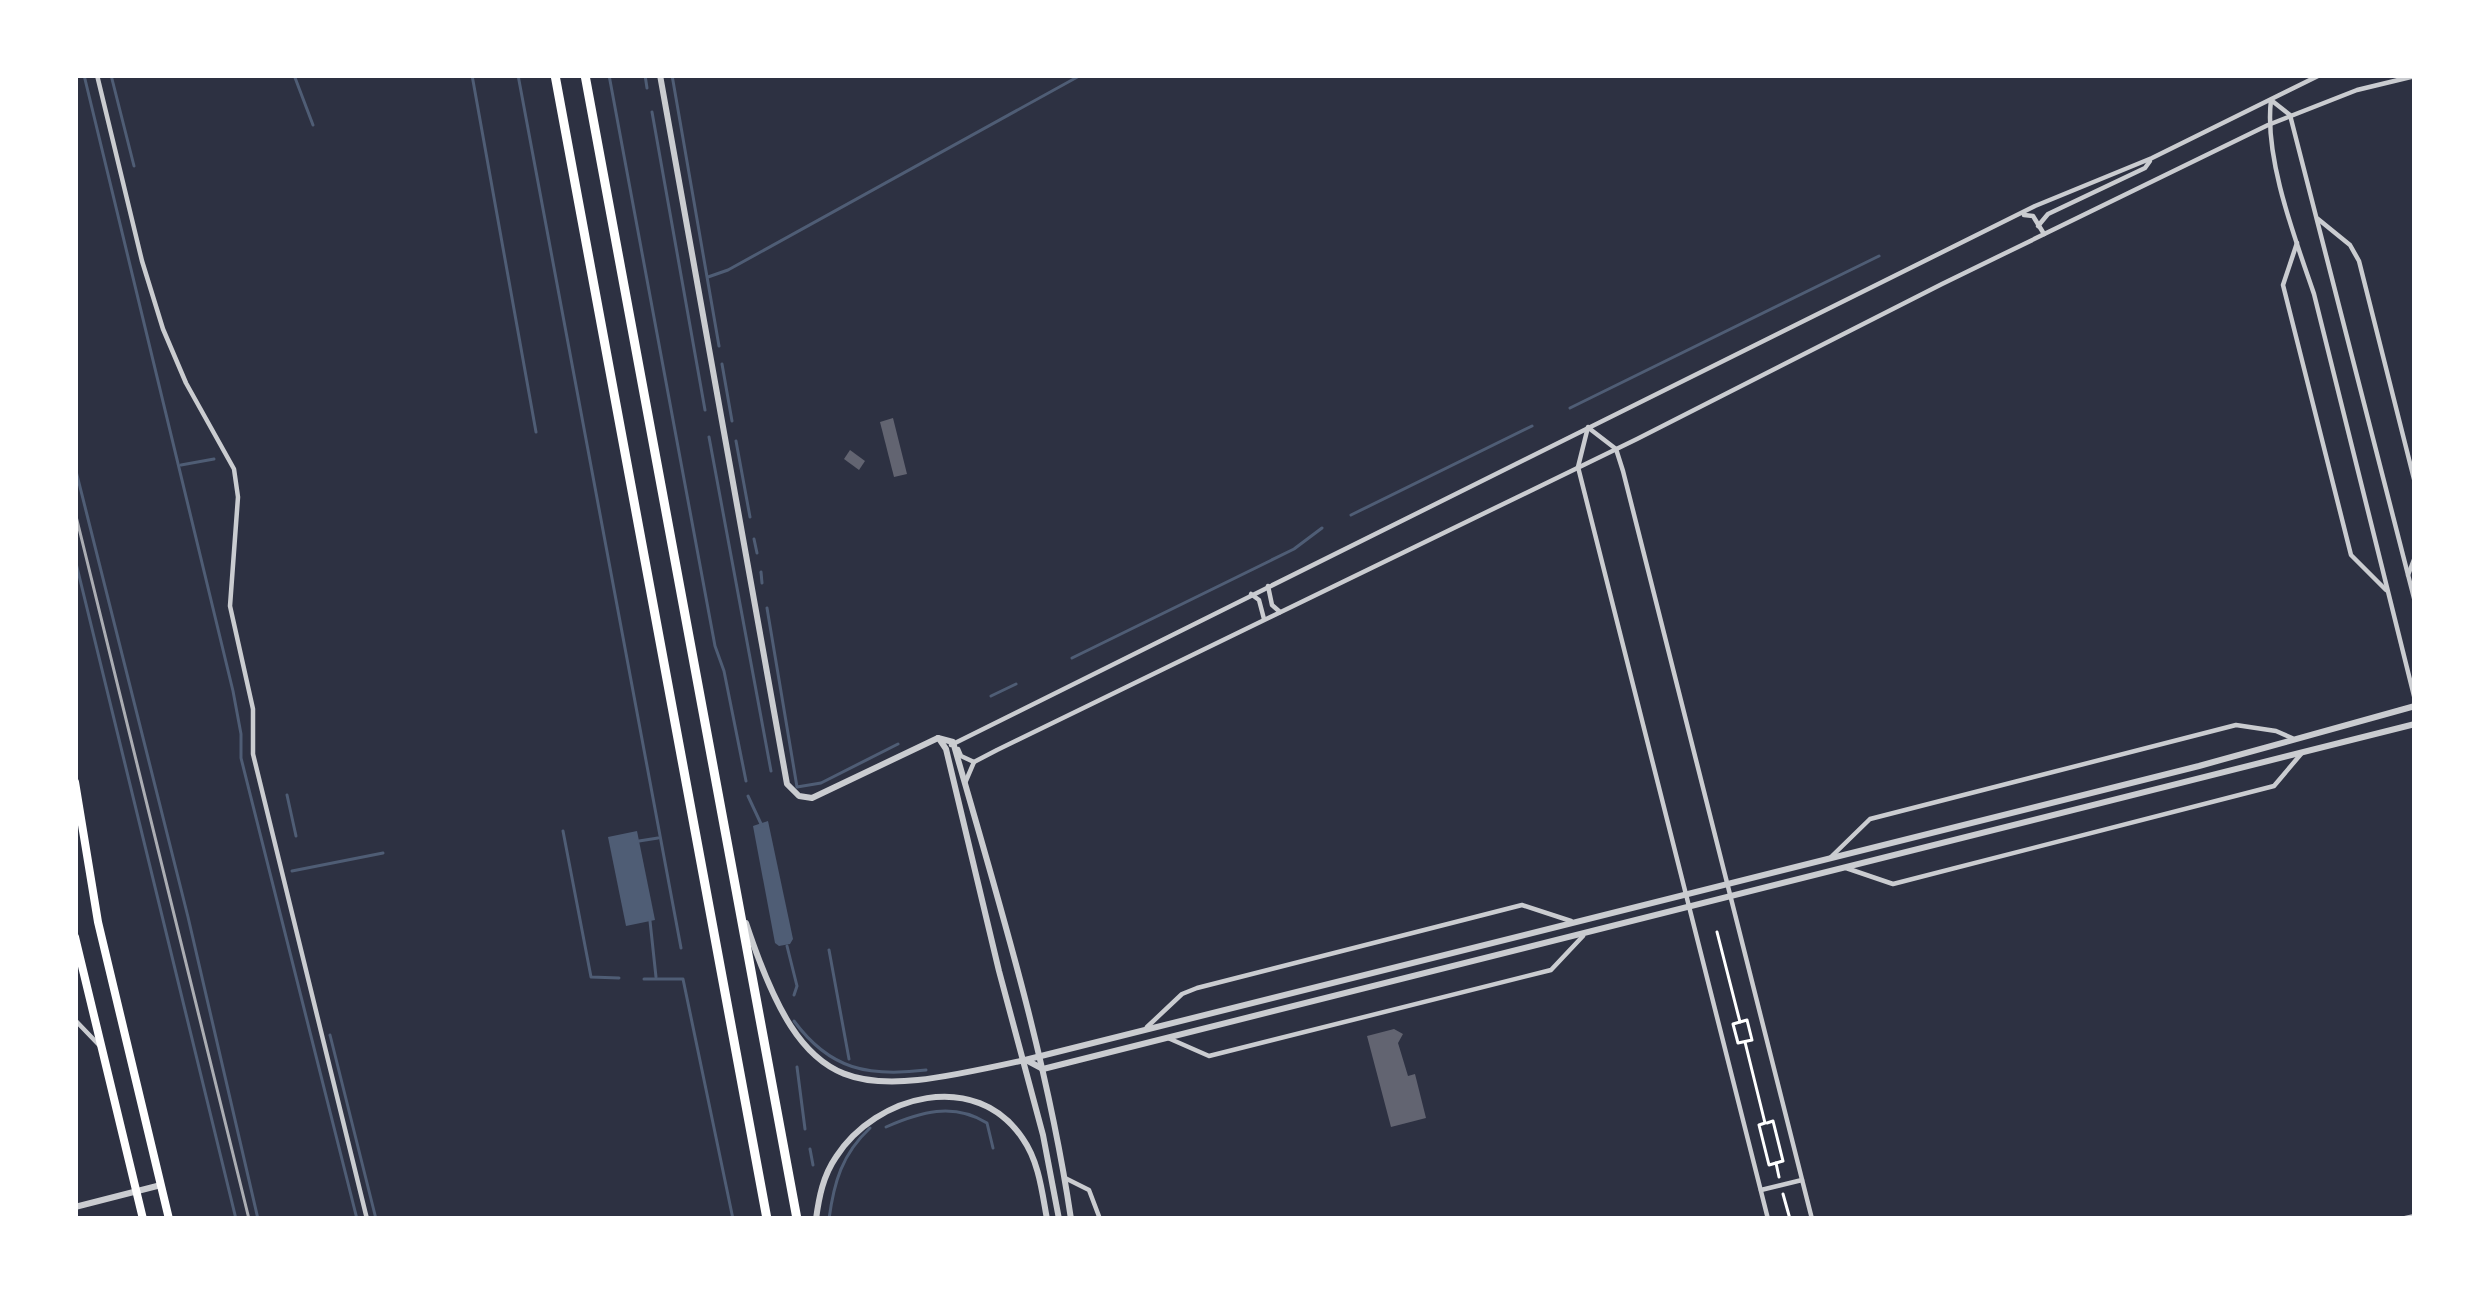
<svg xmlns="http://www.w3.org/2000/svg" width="2490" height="1294" font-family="'Exo 2',sans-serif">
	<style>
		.water { fill: #4f5d75 }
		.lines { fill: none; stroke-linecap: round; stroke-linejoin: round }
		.stream { stroke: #4f5d75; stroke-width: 3 }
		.building { fill: #626471 }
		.path { stroke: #fff; stroke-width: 3 }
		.minor { stroke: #caccd0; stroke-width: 4.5 }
		.tertiary { stroke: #caccd0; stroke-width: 6 }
		.secondary { stroke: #fff; stroke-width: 8 }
		.motorway { stroke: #fff; stroke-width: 9 }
		.rail { stroke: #abadb3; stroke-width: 3 }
	</style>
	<rect width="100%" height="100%" fill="#2d3142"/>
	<g class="water">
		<polygon points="768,821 793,939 790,944 779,946 775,943 753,826"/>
		<polygon points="637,831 655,920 626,926 608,837"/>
	</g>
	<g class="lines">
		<g class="stream">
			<polyline points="84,75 233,691 241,734 241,758 357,1219"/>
			<polyline points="111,75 134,166"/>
			<polyline points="294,75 313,125"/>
			<polyline points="472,75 536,432"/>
			<polyline points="518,75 681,948"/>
			<polyline points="609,75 715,646 724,671 746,781"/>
			<polyline points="645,75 647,88"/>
			<polyline points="672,75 719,346"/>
			<polyline points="652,112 705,410"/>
			<polyline points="708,277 728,270 1081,75"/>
			<polyline points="722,364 732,421"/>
			<polyline points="1570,408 1879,256"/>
			<polyline points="709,437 771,771"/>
			<polyline points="736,441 750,517"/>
			<polyline points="181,465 214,459"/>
			<polyline points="75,467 188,917 258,1219"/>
			<polyline points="1351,515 1532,426"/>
			<polyline points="754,539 757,553"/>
			<polyline points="75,559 236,1219"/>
			<polyline points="761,572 762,583"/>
			<polyline points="767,608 797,787 821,783 898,744"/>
			<polyline points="1072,658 1294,549 1322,528"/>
			<polyline points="991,696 1016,684"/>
			<polyline points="287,795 296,836"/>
			<polyline points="748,796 762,826"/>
			<polyline points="563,831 591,977 619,978"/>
			<polyline points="639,841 658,838"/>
			<polyline points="292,871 383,853"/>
			<polyline points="650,921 656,977"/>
			<polyline points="787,946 797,986 794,995"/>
			<polyline points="829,950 849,1059"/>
			<polyline points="644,979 683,979 733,1219"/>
			<path d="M794 1021C830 1070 869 1077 926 1070"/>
			<polyline points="330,1035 376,1219"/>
			<polyline points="797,1067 805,1129"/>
			<path d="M886 1127C920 1112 953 1102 987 1123L993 1148"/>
			<polyline points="810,1149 813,1165"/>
			<path d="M829 1219C834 1182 842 1154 870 1128"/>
		</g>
	</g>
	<g class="building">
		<polygon points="893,418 907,474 894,477 880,422"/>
		<polygon points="850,450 865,461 859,470 844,459"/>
		<polygon points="1394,1029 1403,1034 1398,1043 1408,1076 1415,1074 1426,1118 1391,1127 1367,1036"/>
	</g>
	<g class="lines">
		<g class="path">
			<polyline points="1717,932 1740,1022"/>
			<polygon points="1747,1020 1752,1040 1738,1043 1733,1024"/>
			<polyline points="1745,1042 1765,1123 1759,1125 1769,1165 1776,1163 1779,1177"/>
			<polyline points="1767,1123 1773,1121 1783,1161 1776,1163"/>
			<polyline points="1783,1194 1790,1219"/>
		</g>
		<g class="minor">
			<polyline points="97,75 142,261 163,329 186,383 234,469 238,497 230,606 253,709 253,754 367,1219"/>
			<path d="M2271 100C2264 158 2295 238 2314 294L2415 700"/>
			<polyline points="2271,100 2290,115 2415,602"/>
			<polyline points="2024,215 2033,216 2044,234"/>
			<polyline points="2318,219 2350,245 2359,261 2415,483"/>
			<polyline points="2038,226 2048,214 2145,168 2150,161"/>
			<polyline points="2297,243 2283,285 2351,555 2386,590"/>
			<polyline points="1588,427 1578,467 1768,1219"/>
			<polyline points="1590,429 1616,449 1623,471 1812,1219"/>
			<polyline points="2408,575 2415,557"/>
			<polyline points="1268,586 1272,605 1280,612"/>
			<polyline points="1251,594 1259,600 1264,619"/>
			<polyline points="951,745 2035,206 2152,158 2320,75"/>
			<polyline points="958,749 961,756 974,762"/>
			<polyline points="965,783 974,762 997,750 1637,439 1942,284 2268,125 2357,90 2415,76"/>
			<polyline points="1831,857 1870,819 2236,725 2276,731 2292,738"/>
			<polyline points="1846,868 1893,884 2274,786 2301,754"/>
			<polyline points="75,1020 100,1046"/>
			<polyline points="1147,1027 1182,994 1197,988 1522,905 1571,921"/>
			<polyline points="1168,1038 1209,1056 1551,970 1583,936"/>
			<polyline points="1065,1178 1089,1190 1100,1219"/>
			<polyline points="1761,1190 1802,1180"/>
			<polyline points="2401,1219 2415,1216"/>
		</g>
		<g class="tertiary">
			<polyline points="660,75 787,784 799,796 812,798 938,738"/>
			<path d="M938 738 953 742C998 899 1047 1057 1071 1219"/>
			<polyline points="940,740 946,749 999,971 1043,1135 1059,1219"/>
			<path d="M746 923C806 1104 854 1098 1025 1060L2199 766 2415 706"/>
			<polyline points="1028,1061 1043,1069 2415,724"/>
			<polyline points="75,1207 161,1185"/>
			<path d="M816 1219C819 1197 823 1176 836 1157 876 1095 976 1068 1023 1139 1039 1162 1042 1192 1047 1219"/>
		</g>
		<g class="secondary">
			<polyline points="75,782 98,922 169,1219"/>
			<polyline points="75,937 143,1219"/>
		</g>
		<g class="motorway">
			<polyline points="555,75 767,1219"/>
			<polyline points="585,75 797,1219"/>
		</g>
		<polyline class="rail" points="75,512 249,1219"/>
	</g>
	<rect width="2490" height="1294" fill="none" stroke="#ffffff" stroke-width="156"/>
</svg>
